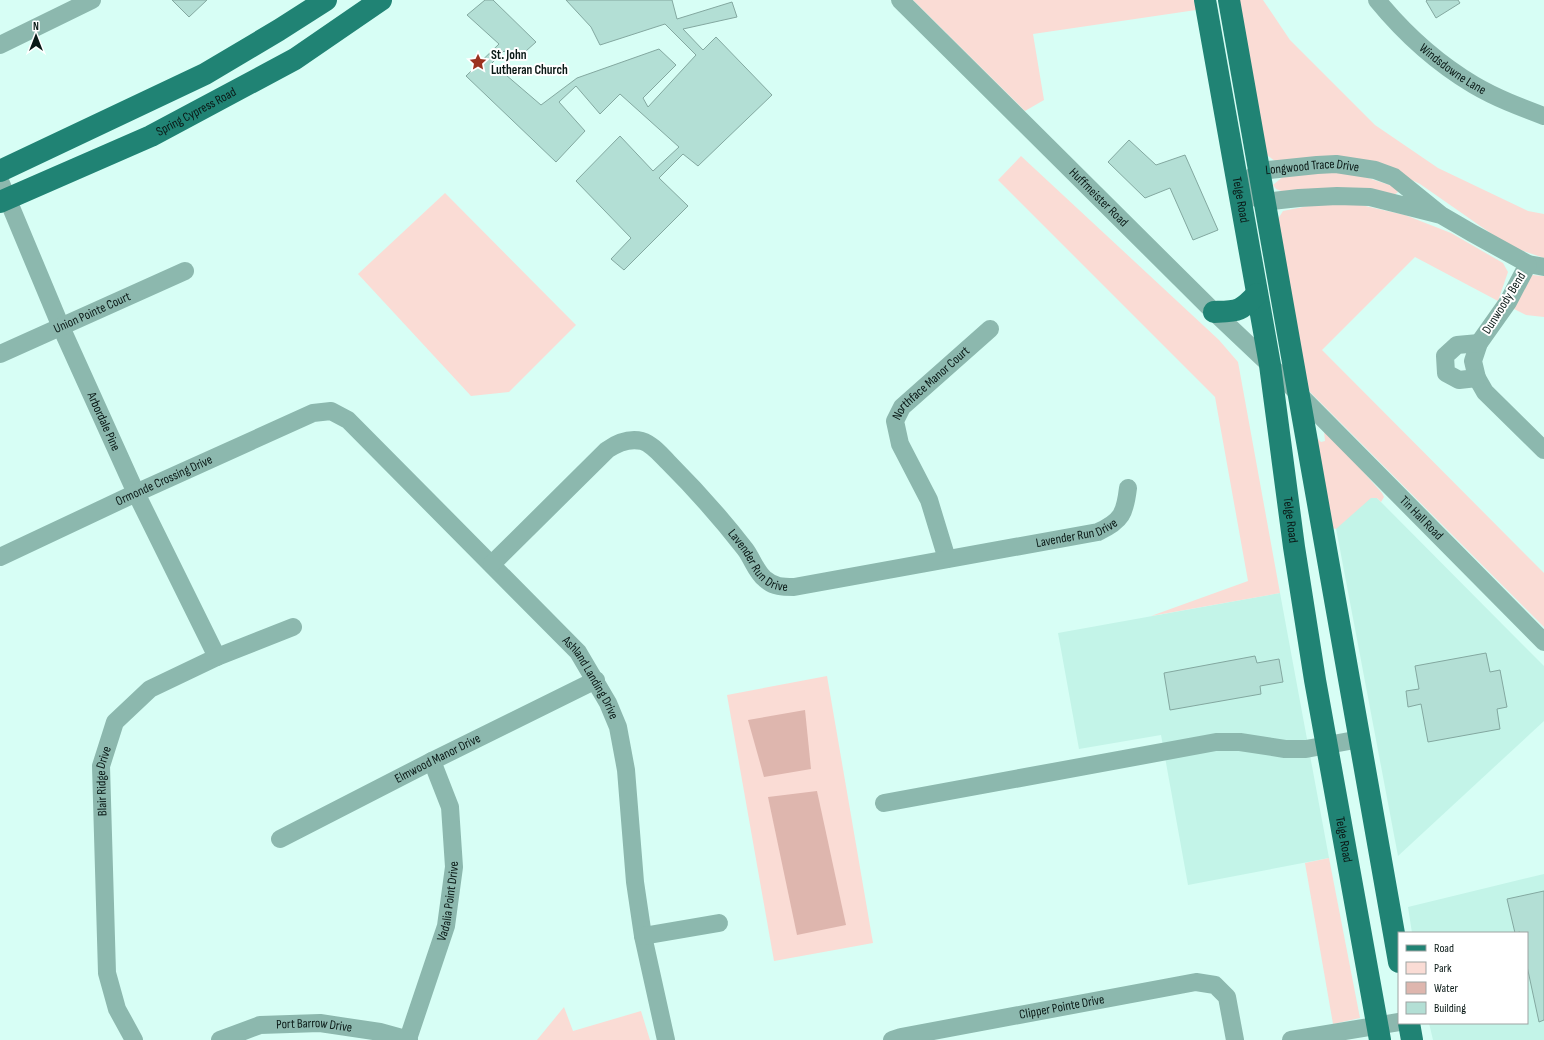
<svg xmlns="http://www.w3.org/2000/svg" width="1544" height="1040" font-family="'Sofia Sans Condensed',sans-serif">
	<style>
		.built { fill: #c3f4e8 }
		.green { fill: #fadcd5 }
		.water { fill: #deb6ae }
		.building { fill: #b3dfd5; stroke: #83a8a0 }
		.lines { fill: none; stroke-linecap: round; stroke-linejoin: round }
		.minor { stroke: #8cb8ae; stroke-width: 18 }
		.major { stroke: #208374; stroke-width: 22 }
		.labels { text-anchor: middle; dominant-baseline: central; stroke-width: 4; stroke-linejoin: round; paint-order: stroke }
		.poi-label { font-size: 13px; font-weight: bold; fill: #0a1916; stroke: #fff; text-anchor: start }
		.street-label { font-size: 13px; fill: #0a1916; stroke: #fff }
	</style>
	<rect width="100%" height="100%" fill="#d7fef5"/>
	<g class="built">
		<polygon points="1372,493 1544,666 1544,721 1398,856 1335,523"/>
		<polygon points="1280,593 1329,858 1188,885 1161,735 1079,749 1058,633"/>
		<polygon points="1544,874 1544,1040 1433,1040 1429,1023 1527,1023 1527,933 1412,933 1408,907"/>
	</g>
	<g class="green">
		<polygon points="913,0 1194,0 1196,10 1033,34 1044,100 1025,111"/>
		<polygon points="1237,0 1263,0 1290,40 1375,125 1438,168 1528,211 1544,214 1544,258 1509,246 1420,184 1397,173 1275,161 1268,156 1262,149"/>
		<polygon points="1021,156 1219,340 1238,362 1280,593 1151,616 1248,581 1215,397 998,180"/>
		<polygon points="1337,171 1365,177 1396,187 1398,192 1393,196 1284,192 1276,189 1273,185 1285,175"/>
		<polygon points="445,193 576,325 509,392 471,396 358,274"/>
		<polygon points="1313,205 1361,205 1405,215 1451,233 1503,263 1508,272 1498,301 1415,257 1322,350 1544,573 1544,627 1306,388 1276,222 1283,211"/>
		<polygon points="1532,275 1544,276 1544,317 1526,315 1512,308"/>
		<polygon points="1324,431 1329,433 1382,493 1384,497 1381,502 1377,498 1371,498 1336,529 1332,528 1316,437 1321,442 1325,441"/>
		<polygon points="827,676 873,943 774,961 727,695"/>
		<polygon points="1329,858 1360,1018 1333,1024 1305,863"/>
		<polygon points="564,1007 573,1031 641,1011 650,1040 537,1040"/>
	</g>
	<g class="water">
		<polygon points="805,710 811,769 764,777 748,720"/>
		<polygon points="817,791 846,925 797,935 768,797"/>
	</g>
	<g class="building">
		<polygon points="172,0 207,0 189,17"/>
		<polygon points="485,0 493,0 536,42 516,60 504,51 492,63 541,105 577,78 659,49 676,65 643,98 648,107 696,55 665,24 600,45 591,27 566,0 672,0 677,19 732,2 737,17 683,29 703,50 716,37 772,95 698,166 683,154 659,178 688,206 624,270 611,259 631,238 576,181 620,136 653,171 679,147 620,94 600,114 576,86 559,102 585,131 556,162 466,76 499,44 467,15"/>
		<polygon points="1427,0 1458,0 1460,3 1436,18 1426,1"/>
		<polygon points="1129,140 1156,165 1185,155 1218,230 1193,240 1170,188 1145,198 1108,162"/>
		<polygon points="1486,653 1490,672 1500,670 1507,707 1497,709 1500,729 1428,742 1421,704 1408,707 1406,691 1419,689 1415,666"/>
		<polygon points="1255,656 1257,663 1279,659 1283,682 1260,686 1261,694 1170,710 1164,673"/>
		<polygon points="1544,891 1544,1020 1539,1022 1527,966 1527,933 1520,933 1520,932 1515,933 1507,899"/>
	</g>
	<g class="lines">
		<g class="minor">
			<path id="s1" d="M900 0 1214 312 1270 365 1544 642"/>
			<path id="s2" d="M1377 0C1404 33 1437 63 1474 85 1496 98 1520 107 1544 116"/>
			<polyline points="0,45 92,0"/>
			<path id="s3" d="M0 181 61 327 136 493 217 657"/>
			<path id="s4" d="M1441 215 1370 197 1337 196 1299 198 1264 202 1239 188 1259 171 1317 165 1336 164 1375 170 1394 177 1441 215 1472 233 1528 264 1544 267"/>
			<polyline points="1528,264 1508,302 1479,343 1473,361 1477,378 1485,392 1544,450"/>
			<path id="s5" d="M0 354 185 271"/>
			<polyline points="1477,378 1459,380 1446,373 1445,356 1457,345 1479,343"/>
			<path id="s6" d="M0 557 136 493 313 413 331 411 348 420 578 652 608 703 618 727 626 770 635 882 643 936 666 1040"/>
			<path id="s7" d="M947 559 929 500 900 444 895 421 902 407 990 329"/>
			<path id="s8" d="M492 564 607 450C617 443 629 438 642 441 652 444 661 455 668 462 695 489 721 518 745 549 752 558 756 572 765 579 774 587 783 587 794 587L1098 532C1122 521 1125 513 1128 488"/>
			<polyline points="884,803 1216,742 1240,742 1285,749 1306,749 1360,739"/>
			<path id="s9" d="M280 839 432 761 596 680"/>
			<polyline points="643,936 719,923"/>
			<path id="s10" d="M408 1039 446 926 454 867 450 807 432 761"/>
			<path id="s11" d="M134 1040 117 1009 107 973 101 766 115 722 150 689 217 657 293 627"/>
			<path id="s12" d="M220 1040 260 1025 320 1023 380 1032 409 1040"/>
			<path id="s13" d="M892 1040 901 1037 1196 982 1215 985 1227 997 1235 1040"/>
			<polyline points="1291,1040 1399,1022"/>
		</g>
		<g class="major">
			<path id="s14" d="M1205 0 1270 365 1294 547 1315 680 1380 1040"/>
			<polyline points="1229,0 1399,962"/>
			<polyline points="0,171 205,74 279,30 326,0"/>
			<path id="s15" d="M0 202 151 136 295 59 381 0"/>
			<path d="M1214 312C1238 311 1240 312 1257 294"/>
			<polyline points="1409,1023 1412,1040"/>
		</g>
	</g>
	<defs>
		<g id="sight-bare" transform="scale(1.38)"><path d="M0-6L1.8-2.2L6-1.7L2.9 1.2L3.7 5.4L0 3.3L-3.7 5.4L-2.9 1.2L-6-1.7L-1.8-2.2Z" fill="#9b321f" stroke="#fff" stroke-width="2.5" paint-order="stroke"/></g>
	</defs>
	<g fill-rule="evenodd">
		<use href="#sight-bare" x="478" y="62"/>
	</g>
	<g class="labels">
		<g class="poi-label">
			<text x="491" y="55">St. John<tspan x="491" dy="15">Lutheran Church</tspan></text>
		</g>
		<g class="street-label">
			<text stroke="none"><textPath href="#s2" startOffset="103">Windsdowne Lane</textPath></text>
			<text stroke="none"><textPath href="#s15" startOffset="216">Spring Cypress Road</textPath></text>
			<text stroke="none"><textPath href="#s4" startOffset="288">Longwood Trace Drive</textPath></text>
			<text stroke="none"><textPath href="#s1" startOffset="280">Huffmeister Road</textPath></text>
			<text stroke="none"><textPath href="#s14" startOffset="203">Telge Road</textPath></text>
			<text transform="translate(1504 303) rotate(-58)">Dunwoody Bend</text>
			<text stroke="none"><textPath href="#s5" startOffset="101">Union Pointe Court</textPath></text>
			<text stroke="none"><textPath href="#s7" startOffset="201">Northface Manor Court</textPath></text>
			<text stroke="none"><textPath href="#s3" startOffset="262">Arbordale Pine</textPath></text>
			<text stroke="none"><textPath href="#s6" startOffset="181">Ormonde Crossing Drive</textPath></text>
			<text stroke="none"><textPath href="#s1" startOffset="735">Tin Hall Road</textPath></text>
			<text stroke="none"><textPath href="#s14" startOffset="527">Telge Road</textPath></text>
			<text stroke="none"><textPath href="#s8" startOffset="704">Lavender Run Drive</textPath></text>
			<text stroke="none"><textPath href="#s8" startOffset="368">Lavender Run Drive</textPath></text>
			<text stroke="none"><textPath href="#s6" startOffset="737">Ashland Landing Drive</textPath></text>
			<text stroke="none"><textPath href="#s9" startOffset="177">Elmwood Manor Drive</textPath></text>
			<text stroke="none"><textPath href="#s11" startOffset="265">Blair Ridge Drive</textPath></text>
			<text stroke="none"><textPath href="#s14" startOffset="851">Telge Road</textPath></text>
			<text stroke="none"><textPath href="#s10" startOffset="144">Vadalia Point Drive</textPath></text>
			<text stroke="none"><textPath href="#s13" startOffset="173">Clipper Pointe Drive</textPath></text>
			<text stroke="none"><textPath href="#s12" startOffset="97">Port Barrow Drive</textPath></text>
		</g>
	</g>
	<rect x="1398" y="932" width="130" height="92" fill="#ffffff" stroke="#9da3a2"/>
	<rect x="1406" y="945" width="20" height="6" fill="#208374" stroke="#9da3a2"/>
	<text x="1434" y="952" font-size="12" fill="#0a1916">Road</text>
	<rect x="1406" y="962" width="20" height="12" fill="#fadcd5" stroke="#9da3a2"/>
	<text x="1434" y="972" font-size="12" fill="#0a1916">Park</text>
	<rect x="1406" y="982" width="20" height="12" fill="#deb6ae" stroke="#9da3a2"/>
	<text x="1434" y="992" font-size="12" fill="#0a1916">Water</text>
	<rect x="1406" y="1002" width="20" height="12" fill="#b3dfd5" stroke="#9da3a2"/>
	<text x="1434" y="1012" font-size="12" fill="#0a1916">Building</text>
	<g transform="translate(36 36)" stroke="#ffffff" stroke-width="3" paint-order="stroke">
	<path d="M0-3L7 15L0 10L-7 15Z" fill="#0a1916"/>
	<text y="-6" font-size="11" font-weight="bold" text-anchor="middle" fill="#0a1916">N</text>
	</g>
</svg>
